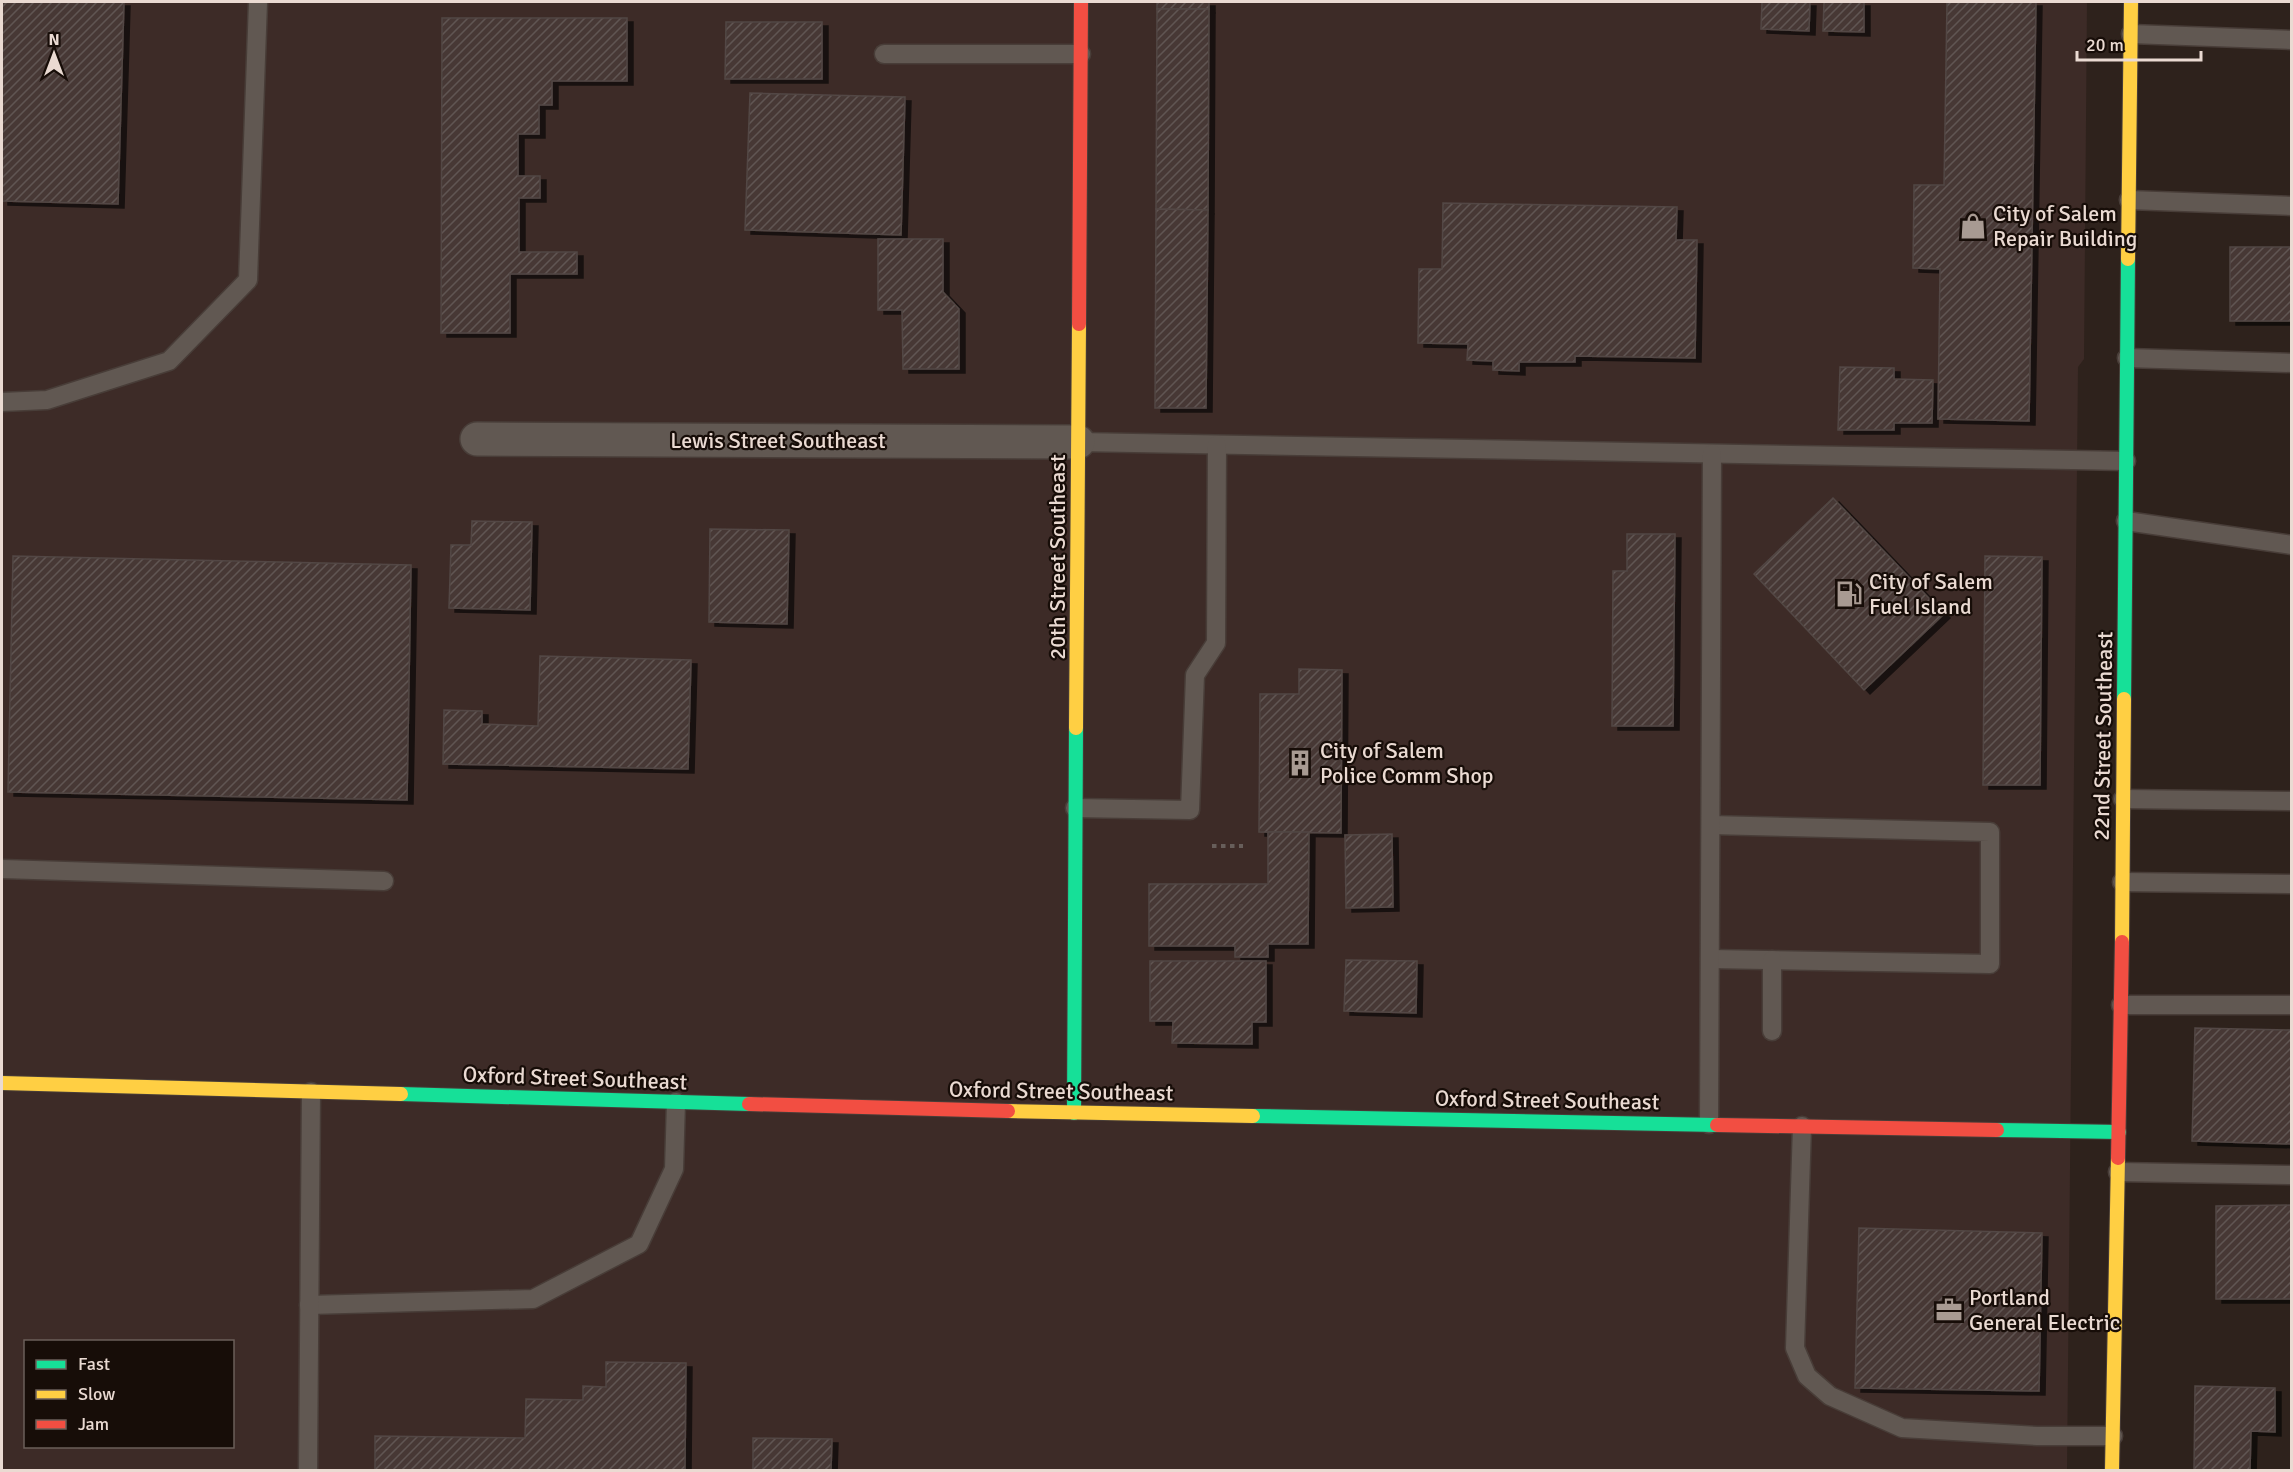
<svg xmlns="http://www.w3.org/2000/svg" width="2293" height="1472" font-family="Signika,sans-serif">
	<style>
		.industrial { fill: #3d2b27; fill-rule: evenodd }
		.building { fill: url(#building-hatch); stroke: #524744; stroke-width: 1.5; filter: url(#shadow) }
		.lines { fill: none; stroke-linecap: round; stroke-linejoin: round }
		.lane-casing { stroke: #483d38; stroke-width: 21 }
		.street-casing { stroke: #483d38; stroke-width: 36 }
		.fast-casing { stroke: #483d38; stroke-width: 16 }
		.slow-casing { stroke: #483d38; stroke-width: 16 }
		.jam-casing { stroke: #483d38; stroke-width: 16 }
		.path { stroke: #675e5a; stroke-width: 4; stroke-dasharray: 4.5 4.5; stroke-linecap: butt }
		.lane { stroke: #615852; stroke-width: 18 }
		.street { stroke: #615852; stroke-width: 33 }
		.fast { stroke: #16e098; stroke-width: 14 }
		.slow { stroke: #ffcf43; stroke-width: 14 }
		.jam { stroke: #f24e42; stroke-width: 14 }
		.labels { text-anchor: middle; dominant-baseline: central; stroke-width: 4.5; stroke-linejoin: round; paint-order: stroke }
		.poi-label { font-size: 22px; fill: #eadad2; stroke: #170d08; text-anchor: start }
		.street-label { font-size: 22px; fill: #eadad2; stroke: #170d08 }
	</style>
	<defs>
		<pattern id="building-hatch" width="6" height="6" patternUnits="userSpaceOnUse" patternTransform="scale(1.5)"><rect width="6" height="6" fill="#463936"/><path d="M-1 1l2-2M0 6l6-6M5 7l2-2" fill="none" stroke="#615552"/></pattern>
		<filter id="shadow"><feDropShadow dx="6" dy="4" stdDeviation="0" flood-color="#0009"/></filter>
	</defs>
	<rect width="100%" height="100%" fill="#2e221c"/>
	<path class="industrial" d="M2 2H2087L2084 359 2078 367 2067 1470H2ZM26 1342H232V1446H26Z"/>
	<g class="building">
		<polygon points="2,2 124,2 118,204 2,201"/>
		<rect x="1157" y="2" width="52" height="7"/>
		<polygon points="1762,2 1810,2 1809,31 1761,29"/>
		<polygon points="1824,2 1864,2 1864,32 1823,31"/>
		<polygon points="1947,2 2036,2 2029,421 1938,419 1940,269 1913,268 1914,185 1944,185"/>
		<polygon points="1157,9 1209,9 1208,210 1156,209"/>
		<polygon points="442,18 627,18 627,81 552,81 552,105 539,105 539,134 518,134 518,176 540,176 540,198 519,198 519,252 577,252 577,274 510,274 510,333 441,333"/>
		<polygon points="726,22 822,22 822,79 725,79"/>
		<polygon points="750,93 905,97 901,235 745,230"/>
		<polygon points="1443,203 1677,207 1676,240 1697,240 1695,358 1575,356 1575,362 1519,362 1519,371 1493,370 1493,361 1467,360 1468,344 1418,343 1419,269 1442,269"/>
		<polygon points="1156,209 1208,210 1206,408 1155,408"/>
		<polygon points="878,239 943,239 943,292 959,309 959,369 903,369 902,310 878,310"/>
		<rect x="2230" y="247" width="62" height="74"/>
		<polygon points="1840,367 1894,368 1894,379 1933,380 1932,423 1894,423 1894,430 1838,430"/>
		<polygon points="1833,498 1944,614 1864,690 1754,574"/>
		<polygon points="472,521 532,522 530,610 449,608 451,545 471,545"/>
		<polygon points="710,529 789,530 787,624 709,622"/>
		<polygon points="1627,534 1675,534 1673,726 1612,726 1613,571 1627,571"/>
		<polygon points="13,556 411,565 407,800 8,792"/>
		<polygon points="1985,556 2042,557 2040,785 1983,785"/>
		<polygon points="540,656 691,660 688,769 443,764 444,710 482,711 482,724 538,726"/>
		<polygon points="1299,669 1342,670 1341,833 1259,832 1260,694 1299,694"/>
		<polygon points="1268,832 1309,832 1308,944 1268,944 1268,957 1235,957 1235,946 1149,946 1149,884 1268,884"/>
		<polygon points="1392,834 1393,907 1346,908 1345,835"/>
		<polygon points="1346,960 1417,961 1416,1013 1344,1011"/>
		<polygon points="1150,961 1266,961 1266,1022 1252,1022 1252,1044 1172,1043 1173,1021 1150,1021"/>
		<polygon points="2195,1028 2292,1030 2292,1144 2192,1141"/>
		<polygon points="2292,1205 2292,1299 2216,1299 2216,1206"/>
		<polygon points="1859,1228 2042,1233 2039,1391 1855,1388"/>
		<polygon points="606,1362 686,1363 685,1470 375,1470 375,1436 525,1438 526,1399 583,1400 583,1386 606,1387"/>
		<polygon points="2195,1386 2275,1388 2275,1432 2251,1431 2250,1470 2194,1470"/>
		<polygon points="753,1438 832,1439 831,1470 753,1470"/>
	</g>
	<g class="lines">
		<g class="lane-casing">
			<g id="lane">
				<polyline points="2131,34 2292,40"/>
				<polyline points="884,54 1081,54"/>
				<polyline points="2129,200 2292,206"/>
				<polyline points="2127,358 2292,363"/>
				<polyline points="2,402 47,400 169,361 248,280 258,2"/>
				<polyline points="1078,442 2126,461"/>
				<polyline points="2126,521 2292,545"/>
				<polyline points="2123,799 2292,801"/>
				<polyline points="1075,808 1190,810 1195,675 1216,643 1217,445"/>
				<polyline points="2,869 384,881"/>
				<polyline points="2122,882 2292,884"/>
				<polyline points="1710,959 1990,964 1990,832 1711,825"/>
				<polyline points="2121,1005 2292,1005"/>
				<polyline points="1772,1031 1772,960"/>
				<polyline points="1709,1124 1712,454"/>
				<polyline points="1802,1126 1795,1348 1807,1376 1830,1396 1902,1428 2037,1436 2113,1436"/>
				<polyline points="2118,1172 2292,1175"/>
				<polyline points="309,1305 533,1299 639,1244 674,1169 676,1102"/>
				<polyline points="308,1470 311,1092"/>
			</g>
		</g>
		<g class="street-casing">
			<polyline id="street" points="477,439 1078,442"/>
		</g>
		<g class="fast-casing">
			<g id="fast">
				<polyline points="2124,699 2128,259"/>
				<polyline points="401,1094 749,1104"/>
				<polyline points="1074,1113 1076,728"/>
				<polyline points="1253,1116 1717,1125"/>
				<polyline points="1997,1130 2119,1132"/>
			</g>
		</g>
		<g class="slow-casing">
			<g id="slow">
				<polyline points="2128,259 2131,2"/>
				<polyline points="1076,728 1079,324"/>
				<polyline points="2122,942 2124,699"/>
				<polyline points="2,1083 401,1094"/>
				<polyline points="1008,1111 1253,1116"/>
				<polyline points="2112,1470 2118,1158"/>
			</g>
		</g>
		<g class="jam-casing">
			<g id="jam">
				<polyline points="1079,324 1081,2"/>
				<polyline points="749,1104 1008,1111"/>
				<polyline points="1717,1125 1997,1130"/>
				<polyline points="2118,1158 2122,942"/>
			</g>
		</g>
		<polyline class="path" points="1212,846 1243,846"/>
		<use href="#lane" class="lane"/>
		<use href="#street" class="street"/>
		<use href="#fast" class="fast"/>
		<use href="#slow" class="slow"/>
		<use href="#jam" class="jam"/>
	</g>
	<defs>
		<g id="shop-bare" transform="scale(2.07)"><path d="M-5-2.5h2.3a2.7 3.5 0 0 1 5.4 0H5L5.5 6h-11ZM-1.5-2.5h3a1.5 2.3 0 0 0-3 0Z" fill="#a89a92" stroke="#170d08" stroke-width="2.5" paint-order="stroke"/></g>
		<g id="fuel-bare" transform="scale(2.07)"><path d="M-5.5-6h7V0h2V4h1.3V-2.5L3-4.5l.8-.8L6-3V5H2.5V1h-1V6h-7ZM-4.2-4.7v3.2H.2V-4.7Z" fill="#a89a92" stroke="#170d08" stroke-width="2.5" paint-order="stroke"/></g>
		<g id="building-bare" transform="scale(2.07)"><path d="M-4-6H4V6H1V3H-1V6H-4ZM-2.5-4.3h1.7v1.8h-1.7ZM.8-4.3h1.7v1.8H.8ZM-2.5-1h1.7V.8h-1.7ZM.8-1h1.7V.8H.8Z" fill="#a89a92" stroke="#170d08" stroke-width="2.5" paint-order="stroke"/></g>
		<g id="office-bare" transform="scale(2.07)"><path d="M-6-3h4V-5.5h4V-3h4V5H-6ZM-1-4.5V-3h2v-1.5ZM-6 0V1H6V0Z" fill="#a89a92" stroke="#170d08" stroke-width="2.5" paint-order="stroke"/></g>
	</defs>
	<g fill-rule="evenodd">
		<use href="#shop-bare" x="1973" y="226"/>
		<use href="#fuel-bare" x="1849" y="594"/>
		<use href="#building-bare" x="1300" y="763"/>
		<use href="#office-bare" x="1949" y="1310"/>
	</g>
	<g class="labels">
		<g class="poi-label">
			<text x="1993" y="213">City of Salem<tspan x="1993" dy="25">Repair Building</tspan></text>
			<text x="1869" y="581">City of Salem<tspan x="1869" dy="25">Fuel Island</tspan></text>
			<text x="1320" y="750">City of Salem<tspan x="1320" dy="25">Police Comm Shop</tspan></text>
			<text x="1969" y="1297">Portland<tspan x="1969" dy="25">General Electric</tspan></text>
		</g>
		<g class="street-label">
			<text x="778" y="440">Lewis Street Southeast</text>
			<text transform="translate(1057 557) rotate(-90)">20th Street Southeast</text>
			<text transform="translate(2103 736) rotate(-89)">22nd Street Southeast</text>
			<text transform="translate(575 1078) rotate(2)">Oxford Street Southeast</text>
			<text transform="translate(1061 1091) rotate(1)">Oxford Street Southeast</text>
			<text transform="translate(1547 1100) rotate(1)">Oxford Street Southeast</text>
		</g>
	</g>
	<rect width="2293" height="1472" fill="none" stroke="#eadad2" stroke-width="6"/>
	<rect x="24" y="1340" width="210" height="108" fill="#170d08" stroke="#6b5f59" stroke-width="1.5"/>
	<rect x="36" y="1360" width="30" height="9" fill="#16e098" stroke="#6b5f59" stroke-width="1.5"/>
	<text x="78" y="1370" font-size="18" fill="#eadad2">Fast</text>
	<rect x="36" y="1390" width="30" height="9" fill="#ffcf43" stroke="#6b5f59" stroke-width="1.5"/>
	<text x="78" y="1400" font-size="18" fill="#eadad2">Slow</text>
	<rect x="36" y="1420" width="30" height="9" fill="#f24e42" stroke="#6b5f59" stroke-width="1.5"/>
	<text x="78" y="1430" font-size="18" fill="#eadad2">Jam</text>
	<g transform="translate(54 54)" stroke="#170d08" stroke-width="4.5" paint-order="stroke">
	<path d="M0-4.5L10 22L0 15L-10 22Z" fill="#eadad2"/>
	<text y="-9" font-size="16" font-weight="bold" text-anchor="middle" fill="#eadad2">N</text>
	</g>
	<path d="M2077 51v9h124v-9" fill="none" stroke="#eadad2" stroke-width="3"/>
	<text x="2086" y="51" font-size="18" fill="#eadad2" stroke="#170d08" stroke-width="4.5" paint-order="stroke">20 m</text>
</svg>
